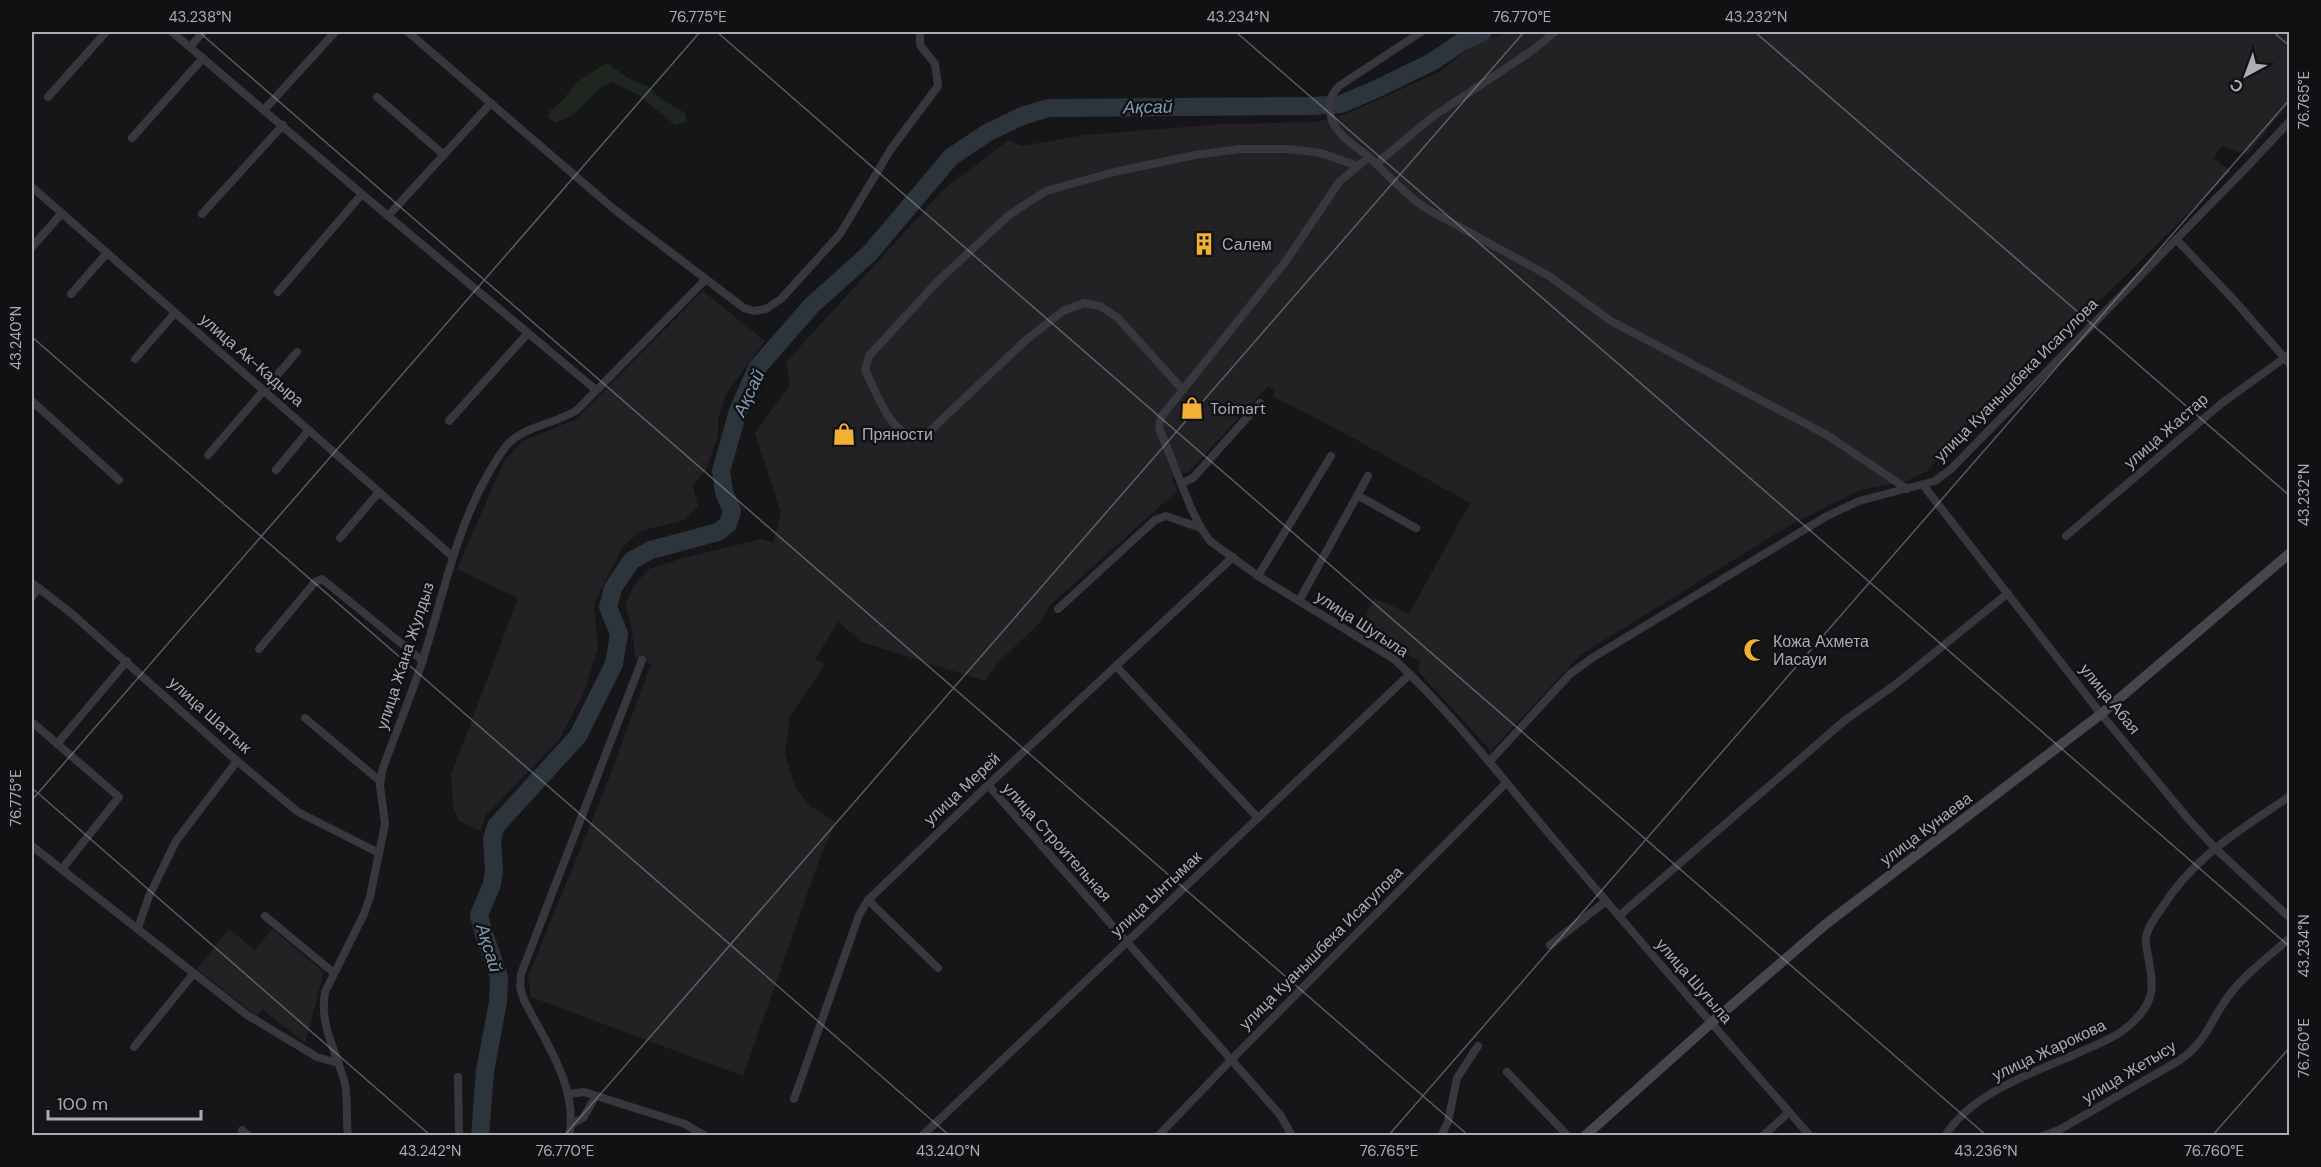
<svg xmlns="http://www.w3.org/2000/svg" width="2321" height="1167" font-family="'DM Sans',sans-serif">
	<style>
		.built { fill: #222225 }
		.green { fill: #1e261f }
		.lines { fill: none; stroke-linecap: round; stroke-linejoin: round }
		.river { stroke: #2c353c; stroke-width: 18 }
		.minor { stroke: #37383d; stroke-width: 8 }
		.secondary { stroke: #45474d; stroke-width: 10 }
		.ticks { fill: none; stroke: #a8adb8; stroke-width: 1.5; stroke-opacity: 0.45 }
		.labels { text-anchor: middle; dominant-baseline: central; stroke-width: 5; stroke-linejoin: round; paint-order: stroke }
		.poi-label { font-size: 16px; fill: #a8adb8; stroke: #111113; text-anchor: start }
		.street-label { font-size: 16px; fill: #a8adb8; stroke: #111113 }
		.water-label { font-size: 18px; font-style: italic; fill: #7f9bb3; stroke: #111113 }
		.neatline { fill: none; stroke: #a8adb8; stroke-width: 2 }
		.ticks-label { font-size: 15px; text-anchor: middle; fill: #a8adb8 }
	</style>
	<rect width="100%" height="100%" fill="#161618"/>
	<g class="built">
		<polygon points="1508,32 2289,32 2289,103 2247,155 2222,146 2213,158 2231,171 2104,297 2027,362 1926,472 1906,481 1861,490 1833,503 1782,530 1580,655 1491,751 1418,671 1420,662 1361,624 1375,598 1409,614 1470,503 1344,433 1272,396 1275,390 1268,386 1189,472 1172,478 1177,491 1049,606 1042,620 997,664 985,681 862,642 838,622 815,659 825,665 790,716 785,753 795,786 810,806 836,822 822,852 743,1076 531,997 528,977 608,781 651,664 635,658 631,625 625,605 635,584 649,569 683,558 762,539 773,543 781,513 755,433 790,385 786,362 942,191 1009,140 1021,146 1085,135 1223,124 1316,122 1346,114 1439,72 1474,44"/>
		<polygon points="703,291 765,341 726,394 718,418 718,436 706,470 693,486 698,506 685,520 641,531 624,545 594,603 598,648 584,692 559,740 486,815 480,831 459,821 453,807 451,775 518,598 457,569 504,461 523,441 576,419"/>
		<polygon points="229,929 255,950 272,929 324,972 305,1043 262,1009 257,1016 197,969"/>
	</g>
	<polygon class="green" points="606,63 632,80 647,86 663,100 685,113 687,118 684,123 675,125 639,95 612,82 602,86 573,115 555,123 548,117 549,112 561,102 577,82"/>
	<g class="lines">
		<polyline class="river" points="480,1136 485,1071 498,1002 499,977 484,934 479,915 492,884 494,870 492,839 496,826 578,736 614,664 619,634 608,607 613,588 632,560 651,550 718,532 728,524 732,511 724,492 721,471 738,411 757,368 811,306 870,253 951,157 987,133 1022,116 1049,108 1314,106 1341,104 1372,91 1432,62 1463,41 1483,32"/>
		<g class="minor">
			<polyline points="172,32 362,194 596,390"/>
			<polyline points="408,32 615,210 744,308 754,311 766,309 781,299 840,234 891,149 938,86 935,64 920,45 920,32"/>
			<path d="M1421 32 1339 86C1330 95 1327 106 1332 120 1338 137 1358 147 1371 159 1389 176 1406 195 1427 209L1549 276 1611 321 1827 435 1907 489"/>
			<polyline points="190,47 203,32"/>
			<polyline points="48,97 106,32"/>
			<polyline points="377,97 444,155"/>
			<polyline points="264,110 335,32"/>
			<polyline points="132,138 203,58"/>
			<path d="M1369 157 1339 182 1286 261 1161 417 1159 428 1191 508 1201 528 1210 541 1258 576 1394 659C1454 715 1504 781 1557 843 1640 942 1725 1039 1810 1136"/>
			<polyline points="1376,164 1431,118 1533,50 1555,32"/>
			<polyline points="32,187 452,556"/>
			<polyline points="202,214 283,125"/>
			<polyline points="388,216 491,103"/>
			<polyline points="2176,239 2233,299 2290,364"/>
			<polyline points="32,247 62,213"/>
			<polyline points="278,292 362,194"/>
			<polyline points="71,294 107,253"/>
			<polyline points="135,359 175,313"/>
			<path d="M1183 390 1117 317 1100 306 1084 303 1063 311 1026 340 930 431 918 439C888 432 878 395 865 370L869 356 937 282 1009 215 1046 191 1114 172 1195 155 1240 149H1288L1321 153 1358 166"/>
			<polyline points="32,401 119,480"/>
			<polyline points="449,421 528,333"/>
			<polyline points="208,455 297,352"/>
			<polyline points="276,470 309,430"/>
			<polyline points="1182,483 1193,478 1260,403"/>
			<polyline points="1923,485 2101,714 2190,821 2215,848 2290,918"/>
			<polyline points="1357,495 1416,528"/>
			<polyline points="2066,536 2222,403 2290,354"/>
			<polyline points="340,538 379,492"/>
			<polyline points="1258,576 1331,456"/>
			<polyline points="32,583 71,613 237,761 298,812 379,853"/>
			<polyline points="32,597 39,588"/>
			<polyline points="1299,601 1368,476"/>
			<polyline points="1058,609 1155,520 1166,516 1201,528"/>
			<polyline points="259,649 315,582 322,579 423,661"/>
			<polyline points="1116,666 1258,818"/>
			<polyline points="305,718 380,781"/>
			<polyline points="32,722 119,797 62,869"/>
			<polyline points="57,744 127,661"/>
			<polyline points="1489,762 1570,674 1592,658 1827,516 1859,501 1935,481 1951,469 2245,169 2290,121"/>
			<polyline points="988,785 1281,1116 1292,1136"/>
			<polyline points="32,846 247,1015 317,1057 338,1063"/>
			<polyline points="868,900 938,968"/>
			<polyline points="265,916 334,973"/>
			<polyline points="1619,916 1844,721 1896,684 2008,593"/>
			<polyline points="138,928 149,896 176,841 237,761"/>
			<polyline points="1550,945 1606,901"/>
			<polyline points="134,1047 194,973"/>
			<polyline points="1507,1072 1568,1136"/>
			<polyline points="458,1077 459,1136"/>
			<polyline points="569,1094 584,1092 685,1124 705,1136"/>
			<polyline points="794,1099 859,915 868,900 988,785 1233,557"/>
			<polyline points="572,1124 583,1118 596,1096"/>
			<polyline points="242,1130 249,1136"/>
			<path d="M348 1136C346 1120 348 1096 345 1084 337 1052 319 1026 325 992L364 914 370 897 385 824 380 785 382 771C395 734 411 697 423 659 443 597 455 532 488 474 495 463 501 450 511 441 530 425 557 423 577 410L706 279"/>
			<path d="M569 1136C579 1087 545 1042 524 1000L520 987 521 974 642 660"/>
			<polyline points="922,1136 1410,674"/>
			<polyline points="1158,1136 1232,1059 1506,783"/>
			<polyline points="1441,1136 1448,1122 1457,1078 1478,1046"/>
			<polyline points="1763,1136 1789,1112"/>
			<path d="M1945 1136C1971 1093 2035 1072 2078 1053 2098 1044 2118 1037 2133 1022 2157 999 2153 985 2148 955 2147 950 2145 943 2146 937 2148 927 2155 917 2161 909 2195 855 2239 831 2290 796"/>
			<path d="M2043 1136 2059 1130 2180 1060C2206 1041 2208 1026 2225 1001 2241 977 2268 957 2290 938"/>
		</g>
		<polyline class="secondary" points="1585,1136 1711,1023 1826,924 2101,714 2290,553"/>
	</g>
	<path class="ticks" d="M199 32 1469 1136M717 32 1987 1136M1236 32 2290 947M1755 32 2290 496M2273 32 2290 46M32 337 950 1136M32 788 431 1136M32 800 700 32M564 1136 1524 32M1388 1136 2290 99M2212 1136 2290 1047"/>
	<defs>
		<g id="building-bare" transform="scale(1.8)"><path d="M-4-6H4V6H1V3H-1V6H-4ZM-2.5-4.3h1.7v1.8h-1.7ZM.8-4.3h1.7v1.8H.8ZM-2.5-1h1.7V.8h-1.7ZM.8-1h1.7V.8H.8Z" fill="#f2b134" stroke="#111113" stroke-width="2.5" paint-order="stroke"/></g>
		<g id="shop-bare" transform="scale(1.8)"><path d="M-5-2.5h2.3a2.7 3.5 0 0 1 5.4 0H5L5.5 6h-11ZM-1.5-2.5h3a1.5 2.3 0 0 0-3 0Z" fill="#f2b134" stroke="#111113" stroke-width="2.5" paint-order="stroke"/></g>
		<g id="mosque-bare" transform="scale(1.8)"><path d="M3.5-4.9A6 6 0 1 0 3.5 4.9A5 5 0 1 1 3.5-4.9Z" fill="#f2b134" stroke="#111113" stroke-width="2.5" paint-order="stroke"/></g>
	</defs>
	<g fill-rule="evenodd">
		<use href="#building-bare" x="1204" y="244"/>
		<use href="#shop-bare" x="1192" y="408"/>
		<use href="#shop-bare" x="844" y="434"/>
		<use href="#mosque-bare" x="1755" y="650"/>
	</g>
	<g class="labels">
		<g class="poi-label">
			<text x="1222" y="244">Салем</text>
			<text x="1210" y="408">Toimart</text>
			<text x="862" y="434">Пряности</text>
			<text x="1773" y="641">Кожа Ахмета<tspan x="1773" dy="18">Иасауи</tspan></text>
		</g>
		<g class="street-label">
			<text transform="translate(252 360) rotate(41)">улица Ак-Кадыра</text>
			<text transform="translate(2016 380) rotate(-45)">улица Куанышбека Исагулова</text>
			<text transform="translate(2166 431) rotate(-41)">улица Жастар</text>
			<text transform="translate(1362 624) rotate(33)">улица Шугыла</text>
			<text transform="translate(405 656) rotate(-72)">улица Жана Жулдыз</text>
			<text transform="translate(2110 699) rotate(51)">улица Абая</text>
			<text transform="translate(210 715) rotate(42)">улица Шаттык</text>
			<text transform="translate(962 789) rotate(-43)">улица Мерей</text>
			<text transform="translate(1926 829) rotate(-37)">улица Кунаева</text>
			<text transform="translate(1057 842) rotate(48)">улица Строительная</text>
			<text transform="translate(1156 894) rotate(-43)">улица Ынтымак</text>
			<text transform="translate(1321 948) rotate(-45)">улица Куанышбека Исагулова</text>
			<text transform="translate(1694 981) rotate(49)">улица Шугыла</text>
			<text transform="translate(2049 1050) rotate(-25)">улица Жарокова</text>
			<text transform="translate(2129 1072) rotate(-31)">улица Жетысу</text>
		</g>
		<g class="water-label">
			<text transform="translate(1148 107) rotate(-1)">Ақсай</text>
			<text transform="translate(749 393) rotate(-65)">Ақсай</text>
			<text transform="translate(489 948) rotate(73)">Ақсай</text>
		</g>
	</g>
	<rect width="2321" height="1167" fill="none" stroke="#111113" stroke-width="66"/>
	<g transform="translate(2246 75) rotate(221)" stroke="#111113" stroke-width="4.5" paint-order="stroke">
	<path d="M0-4.5L10 22L0 15L-10 22Z" fill="#a8adb8"/>
	<text y="-9" font-size="16" font-weight="bold" text-anchor="middle" fill="#a8adb8">С</text>
	</g>
	<path d="M48 1110v9h153v-9" fill="none" stroke="#a8adb8" stroke-width="3"/>
	<text x="57" y="1110" font-size="18" fill="#a8adb8" stroke="#111113" stroke-width="4.5" paint-order="stroke">100 m</text>
	<rect x="33" y="33" width="2255" height="1101" class="neatline"/>
	<g class="ticks-label">
		<text x="200" y="22">43.238°N</text>
		<text x="698" y="22">76.775°E</text>
		<text x="1238" y="22">43.234°N</text>
		<text x="1522" y="22">76.770°E</text>
		<text x="1756" y="22">43.232°N</text>
		<text transform="translate(2304 100) rotate(-90)" y="5">76.765°E</text>
		<text transform="translate(16 338) rotate(-90)" y="5">43.240°N</text>
		<text transform="translate(2304 495) rotate(-90)" y="5">43.232°N</text>
		<text transform="translate(16 798) rotate(-90)" y="5">76.775°E</text>
		<text transform="translate(2304 946) rotate(-90)" y="5">43.234°N</text>
		<text transform="translate(2304 1048) rotate(-90)" y="5">76.760°E</text>
		<text x="430" y="1156">43.242°N</text>
		<text x="565" y="1156">76.770°E</text>
		<text x="948" y="1156">43.240°N</text>
		<text x="1389" y="1156">76.765°E</text>
		<text x="1986" y="1156">43.236°N</text>
		<text x="2214" y="1156">76.760°E</text>
	</g>
</svg>
